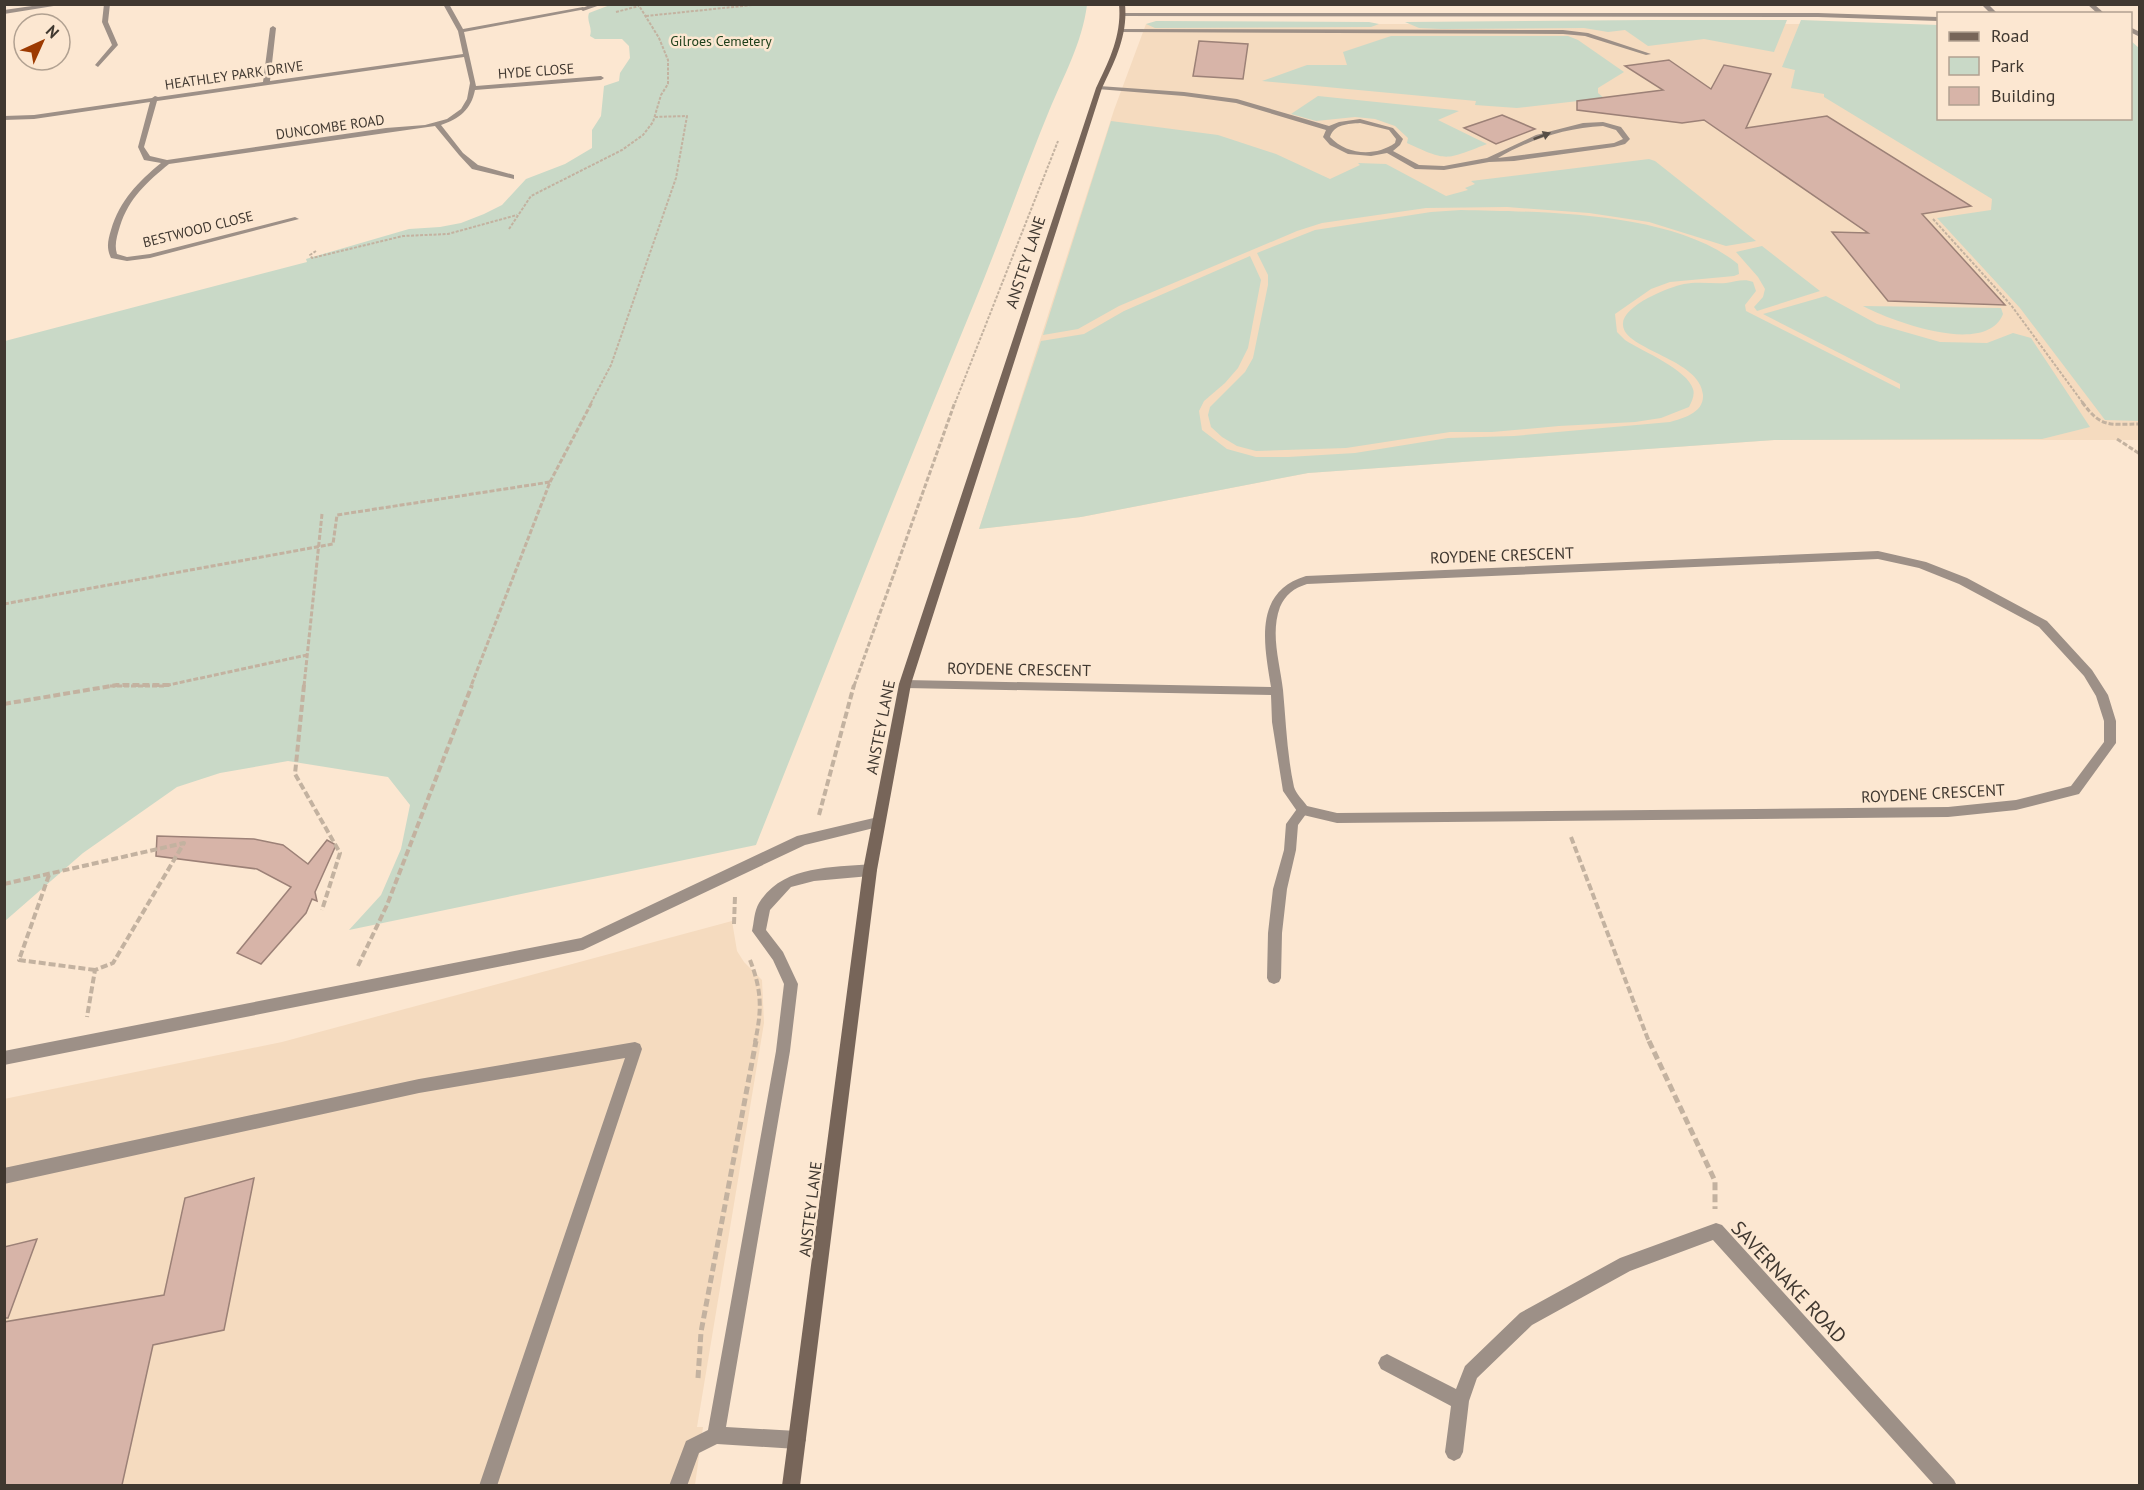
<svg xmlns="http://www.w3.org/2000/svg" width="2144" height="1490" font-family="'PT Sans',sans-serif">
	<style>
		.built { fill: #f5dbbf }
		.green { fill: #c9d9c7 }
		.building { fill: #d7b4a8; stroke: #9c8177; stroke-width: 1.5 }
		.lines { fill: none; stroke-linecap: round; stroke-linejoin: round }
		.path-far3 { stroke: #c3b2a0; stroke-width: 2; stroke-dasharray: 3 1.5; stroke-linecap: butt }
		.path-far2 { stroke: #c3b2a0; stroke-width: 3; stroke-dasharray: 5 2; stroke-linecap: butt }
		.path-far1 { stroke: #c3b2a0; stroke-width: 4; stroke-dasharray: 7 3; stroke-linecap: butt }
		.path { stroke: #c3b2a0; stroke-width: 5; stroke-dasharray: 8 4; stroke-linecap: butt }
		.service { fill: #9d9087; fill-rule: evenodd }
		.minor { fill: #9d9087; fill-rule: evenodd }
		.secondary { fill: #776559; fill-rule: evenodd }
		.oneway { fill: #574e46 }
		.labels { text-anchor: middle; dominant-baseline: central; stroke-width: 5; stroke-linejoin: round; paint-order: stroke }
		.far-park-label { font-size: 14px; fill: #1d3f1a; stroke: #fce7d1 }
		.far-street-label { font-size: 14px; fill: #403830; stroke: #fce7d1 }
		.street-label { font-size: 16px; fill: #403830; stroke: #fce7d1 }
		.near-street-label { font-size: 20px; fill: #403830; stroke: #fce7d1 }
	</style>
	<rect width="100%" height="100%" fill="#fce7d1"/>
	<g class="built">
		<polygon points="1146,24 1799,24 1938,27 1938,118 2130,118 2139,54 2139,440 1774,440 1308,473 1081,517 979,529 1114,110"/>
		<polygon points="732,921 737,951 744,962 762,980 764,1023 697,1427 703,1427 695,1485 5,1485 4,1099 282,1042"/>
	</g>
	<g class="green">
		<path d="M610 5H1087C1082 43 1064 75 1049 111 1023 174 1001 238 975 301 900 482 828 663 756 845L349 930 381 895 401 849 410 805 388 777 288 761 220 773 177 787 83 853 5 921V341L307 262 306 259 409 229 440 227 461 223 484 214 502 205 526 179 565 164 592 148V130L601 116 604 86 619 81 620 73 630 58 629 46 622 39H595L590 36C593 27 586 21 589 13Z"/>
		<polygon points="1649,20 1787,20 1774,52 1704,39 1648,46 1625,30 1608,32 1584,28 1441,29 1419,28 1405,22"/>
		<polygon points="1801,20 1938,25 1938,118 2130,118 2131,41 2139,48 2139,421 2105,420 2020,308 1937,218 1991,210 1992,199 1824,97 1824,94 1791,88 1795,70 1782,67"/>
		<polygon points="1156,21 1369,22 1379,24 1371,27 1155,28 1146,24"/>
		<polygon points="1391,36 1568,36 1578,40 1624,72 1598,88 1598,93 1604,98 1517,108 1475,105 1476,101 1262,81 1307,65 1347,65 1343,52"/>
		<path d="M1318 96 1454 110 1459 111 1438 120 1487 144C1445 160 1448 162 1407 143L1408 138 1395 126 1375 119 1355 117 1316 121 1291 114Z"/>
		<polygon points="1111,121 1218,135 1276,154 1330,179 1360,165 1358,163 1386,164 1446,196 1468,190 1465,188 1475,184 1471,181 1649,159 1655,161 1756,241 1726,246 1649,222 1589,213 1507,207 1426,208 1322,223 1297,231 1119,306 1078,329 1043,335"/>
		<path d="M1461 210C1542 212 1673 211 1738 264L1739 274 1734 276 1670 282 1651 289 1615 314 1617 332 1625 340C1642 351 1688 370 1693 389 1695 395 1692 401 1689 407L1661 418 1635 422 1559 426 1492 432H1450L1346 448 1256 451 1237 446 1222 437 1211 427 1208 415 1210 407 1245 372 1253 358 1268 285V275L1257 253 1315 230 1431 212Z"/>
		<polygon points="1762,246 1820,291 1757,311 1754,307 1763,297 1765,289 1758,277 1736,252"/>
		<path d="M1250 256 1261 280 1248 348 1238 368 1225 383 1204 401 1199 411 1202 430 1227 449 1256 457H1288L1355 453 1448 438 1514 436 1670 422C1683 418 1704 413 1703 395 1701 359 1624 350 1623 325 1621 306 1669 287 1684 284 1698 281 1712 284 1726 283 1735 282 1744 278 1753 282L1756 291 1745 305 1746 311 1900 389V384L1763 314 1826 296 1877 324 1940 342 1987 343 2013 333 2031 338 2090 427 2042 439 1774 440 1308 473 1081 517 979 529 1041 341 1084 334 1124 311Z"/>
		<path d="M1863 306 2001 308 2003 314C1986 357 1891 321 1863 306Z"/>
	</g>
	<g class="building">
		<polygon points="1199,41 1248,44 1243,79 1193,76"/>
		<polygon points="1669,60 1711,89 1724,65 1771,74 1746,128 1827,116 1971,206 1922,214 2005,305 1888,301 1832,232 1868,233 1704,120 1682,123 1577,110 1577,101 1663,90 1625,66"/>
		<polygon points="1502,115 1535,129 1496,144 1464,128"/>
		<polygon points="157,836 254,839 283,845 308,864 327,840 336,845 315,892 317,901 312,899 306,913 261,964 237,953 291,887 257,869 156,856"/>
		<polygon points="254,1178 224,1330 153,1345 122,1485 4,1485 4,1322 164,1295 185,1198"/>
		<polygon points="37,1239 8,1318 4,1318 4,1247"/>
	</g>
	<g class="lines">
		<g class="path-far3">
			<polyline points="616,12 639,6"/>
			<polyline points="646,16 762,4"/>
			<polyline points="1933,219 2011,305 2083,403"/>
			<polyline points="509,229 531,196 622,150 643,135 653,122 661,95 668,84 668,60 659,38 638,4"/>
			<polyline points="316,251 310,255 312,258 403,236 448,234 517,215"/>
			<polyline points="591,403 611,365 676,178 687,116 654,117"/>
			<polyline points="955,403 1058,141"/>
		</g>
		<g class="path-far2">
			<path d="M2082 402C2102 429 2109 424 2140 424"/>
			<polyline points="2117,439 2140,454"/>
			<polyline points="550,482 592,402"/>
			<polyline points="4,604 333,544 337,515 550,482 471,686"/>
			<polyline points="110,686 164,686 307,655"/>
			<polyline points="304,686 322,514"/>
			<polyline points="854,686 955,402"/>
		</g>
		<g class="path-far1">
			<polyline points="304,685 295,774 340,853 322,910"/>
			<polyline points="4,704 117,685 170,685"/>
			<polyline points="819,815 854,685"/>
			<polyline points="1571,837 1649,1042"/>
			<polyline points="49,875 19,960 95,970"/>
			<polyline points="4,884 184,843 113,963 95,970 87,1017"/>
			<polyline points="734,924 735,896"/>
			<path d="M750 960C762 991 762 1010 755 1042"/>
			<polyline points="358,966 387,905 472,685"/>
		</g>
		<g class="path">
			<polyline points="1649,1041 1715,1181 1715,1209"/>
			<polyline points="698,1378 701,1332 756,1041"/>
		</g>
		<g class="service">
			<polygon points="592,4 603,4 583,11 580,9"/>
			<polygon points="1122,29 1563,30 1588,33 1651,54 1646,55 1585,36 1563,34 1120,32"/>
			<path d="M1099 86 1184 92 1237 99 1329 126 1339 122 1360 119 1393 128 1403 139 1400 145 1393 151 1419 165 1444 166 1487 158 1536 135 1583 123 1603 122 1621 127 1630 139 1625 144 1614 147 1514 161 1489 162 1444 170 1415 169 1387 153 1371 156 1348 154 1330 145 1323 137 1326 130 1236 103 1184 96 1097 89V87ZM1360 123 1389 130 1396 139 1395 143C1375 157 1347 155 1330 137 1334 124 1348 124 1360 123ZM1603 126 1616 130 1623 139 1614 143 1498 158C1530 139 1566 128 1603 126Z"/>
			<polygon points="1303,805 1307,806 1309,810 1298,825 1296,850 1287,889 1282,933 1281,978 1279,982 1274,984 1269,982 1267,978 1268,933 1273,889 1284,850 1286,824 1299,806"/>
			<polygon points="878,817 882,818 884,822 882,826 805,845 583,950 4,1065 4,1051 581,938 797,836"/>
			<path d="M870 864 875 866 877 870 875 874 870 876 814 881 791 887 770 910 766 930 783 952 798 984 790 1051 726 1427 797 1431 803 1434 806 1440 803 1446 797 1449 717 1444 699 1453 687 1486H669L686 1441 708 1430 776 1051 784 984 773 960 752 931C754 923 754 911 759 903 783 865 830 868 870 864Z"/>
			<polygon points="635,1042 640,1044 642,1049 497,1486 479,1486 625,1058 419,1093 4,1184 4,1168 419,1079"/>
		</g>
		<g class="minor">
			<polygon points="46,4 66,4 4,14 4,10"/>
			<polygon points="104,4 110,4 108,22 118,45 98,67 95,65 112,45 102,22"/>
			<path d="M443 4H449L463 29 583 7 586 9 464 32 476 86 601 76 604 78 601 80 475 90C471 110 459 119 441 125L463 153 478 165 514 175V179L472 169 459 155 435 126 169 164C147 182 129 198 120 226 117 236 114 245 117 254L127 257 150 254 295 217 299 219 150 258 127 261 111 258C106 248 108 240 111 230 120 200 138 182 161 163L144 160 138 147 150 102 34 119 4 120V116L34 115 152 98 155 96 158 97 263 82 270 28 273 26 276 28 270 81 463 54 458 31ZM464 57 470 83 467 99 461 109 447 119 425 125 386 128 167 160 150 156 144 147 157 101Z"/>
			<polygon points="1981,4 1988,4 1998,14 1991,14"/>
			<polygon points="2087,4 2094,4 2105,14 2098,14"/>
			<polygon points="1124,13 1818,13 1938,17 1938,21 1818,17 1122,16"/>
			<polygon points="2130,27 2140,32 2140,37 2130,32"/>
			<path d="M1878 551 1926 562 1967 578 2047 621 2092 670 2108 695 2116 721V743L2079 794 2016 810 1948 817 1337 823 1299 814 1283 791 1272 722 1271 695 905 688 899 684 905 680 1271 687C1264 644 1253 592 1306 576ZM1878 559 1919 568 1959 584 2039 627 2084 676 2096 696 2104 721V742L2071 786 2016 800 1948 807 1337 813 1307 806C1303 800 1296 794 1294 787 1287 755 1286 722 1283 690 1280 663 1270 634 1280 607 1285 595 1294 588 1307 584Z"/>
			<polygon points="1716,1223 1722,1225 1954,1480 1957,1486 1935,1486 1713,1240 1630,1271 1532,1325 1477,1378 1469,1401 1463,1452 1460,1458 1454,1461 1448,1458 1445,1452 1451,1406 1381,1369 1378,1363 1381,1357 1387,1354 1456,1389 1465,1366 1520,1313 1620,1258"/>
		</g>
		<path class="secondary" d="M1119 4H1125C1128 35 1115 61 1102 88L911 684 877 870 800 1486H782L863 870 899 684 1096 88C1109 61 1122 35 1119 4Z"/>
	</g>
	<defs><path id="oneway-solid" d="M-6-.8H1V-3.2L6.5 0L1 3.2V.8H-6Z" transform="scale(1.5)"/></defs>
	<use class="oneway" href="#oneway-solid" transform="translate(1542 136) rotate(-21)"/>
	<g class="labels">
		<g class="far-park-label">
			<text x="721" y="41">Gilroes Cemetery</text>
		</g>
		<g class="far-street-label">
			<text transform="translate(536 71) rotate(-4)">HYDE CLOSE</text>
			<text transform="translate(234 75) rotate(-8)">HEATHLEY PARK DRIVE</text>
			<text transform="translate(330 127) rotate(-8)">DUNCOMBE ROAD</text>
			<text transform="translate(198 229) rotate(-14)">BESTWOOD CLOSE</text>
		</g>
		<g class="street-label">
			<text transform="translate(1025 262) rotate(-72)">ANSTEY LANE</text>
			<text transform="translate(1502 555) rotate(-2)">ROYDENE CRESCENT</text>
			<text transform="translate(1019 669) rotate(1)">ROYDENE CRESCENT</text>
			<text transform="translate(880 727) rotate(-79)">ANSTEY LANE</text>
			<text transform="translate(1933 793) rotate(-3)">ROYDENE CRESCENT</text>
			<text transform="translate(810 1209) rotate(-83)">ANSTEY LANE</text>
		</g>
		<g class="near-street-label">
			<text transform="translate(1789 1282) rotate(47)">SAVERNAKE ROAD</text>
		</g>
	</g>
	<rect width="2144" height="1490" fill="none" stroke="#403830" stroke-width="12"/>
	<rect x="1937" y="12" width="195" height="108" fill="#fce7d1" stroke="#b1a191" stroke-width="1.5"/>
	<rect x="1949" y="32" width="30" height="9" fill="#776559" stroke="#b1a191" stroke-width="1.5"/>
	<text x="1991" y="42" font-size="18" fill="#403830">Road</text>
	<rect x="1949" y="57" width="30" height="18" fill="#c9d9c7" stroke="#b1a191" stroke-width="1.5"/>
	<text x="1991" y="72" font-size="18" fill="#403830">Park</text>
	<rect x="1949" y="87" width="30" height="18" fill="#d7b4a8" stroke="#b1a191" stroke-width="1.5"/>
	<text x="1991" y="102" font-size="18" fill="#403830">Building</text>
	<g transform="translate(42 42) rotate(45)"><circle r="28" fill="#fce7d1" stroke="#b1a191" stroke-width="1.5"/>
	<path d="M0-4.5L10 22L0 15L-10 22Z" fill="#9d3a01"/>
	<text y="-9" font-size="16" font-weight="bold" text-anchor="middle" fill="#403830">N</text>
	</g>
</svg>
